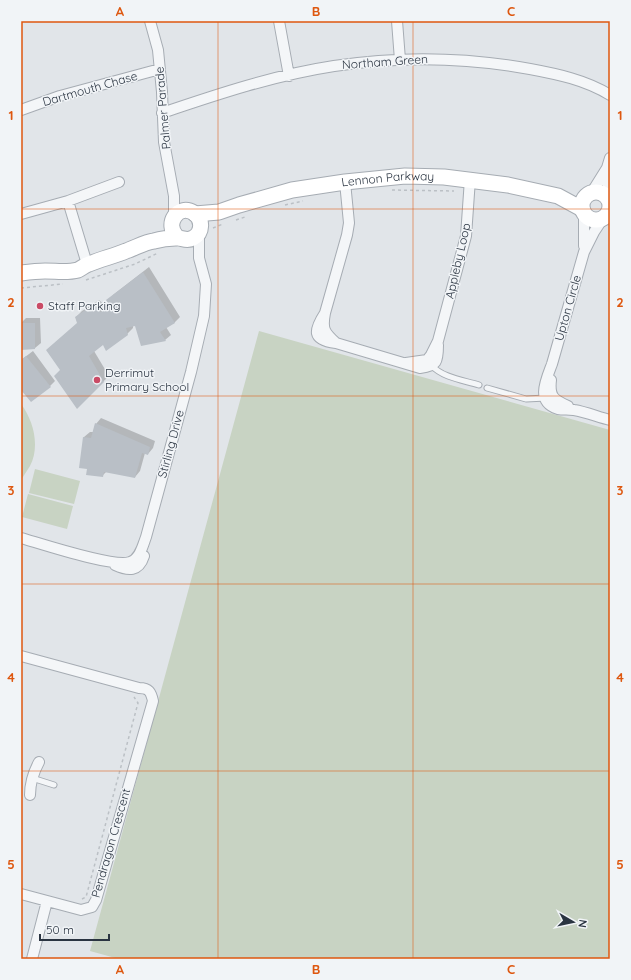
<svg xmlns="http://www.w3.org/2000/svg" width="631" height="980" font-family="Quicksand,sans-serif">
<rect width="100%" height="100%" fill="#e1e5e9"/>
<path fill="#c8d3c3" d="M259 331 610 430V959H119L90 951Z
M21 404C34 421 40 447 30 466 27 471 24 475 21 480Z
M35 469 80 481 74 504 29 493Z
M28 494 73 506 67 529 22 517Z"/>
<path fill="#0003" d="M149 267 180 317 174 323 166 327 171 335 165 340 136 325 133 326V328L127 334 103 344 94 351 109 376 77 407 62 370 78 323 76 317 82 311 99 300 107 307 110 304 113 295Z
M26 318H40L41 343 35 348 21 323Z
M33 351 55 381 50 386 21 388V360Z
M101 418 155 441 153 448 148 454 145 453 140 471 135 477 107 471 102 476 88 468 80 467 84 437 90 432H93L96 424Z"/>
<path fill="#b9bfc6" d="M143 272 175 323 160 332 166 341 141 346 135 326 126 328 128 335 106 351 103 345 89 356 104 382 77 409 54 376 60 370 46 350 77 323 75 317 93 305 101 312 109 304 106 300Z
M21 323H35V349L21 350Z
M26 356 51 387 31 402 21 390V360Z
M95 423 150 447 148 455 142 453 135 478 104 472 103 477 86 475 87 469 79 468 83 437 91 438Z"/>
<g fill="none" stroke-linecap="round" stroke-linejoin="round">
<g stroke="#a6acb3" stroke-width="7">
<path id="lane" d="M431 365C443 378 463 380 479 385
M487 388 526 399 546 398
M32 778 54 785"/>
</g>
<g stroke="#a6acb3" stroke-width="12">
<path id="street" d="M150 21 158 50 162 92 164 142 174 196V217
M279 21 289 76
M397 21 400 60
M21 110 60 96 160 69
M162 113C218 94 275 75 334 66 399 56 465 57 530 69 557 74 586 80 610 95
M607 168 608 198
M592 192 607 168 610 158
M68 201 87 264
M21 214 68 201 119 182
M584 214V246
M604 217 594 232 584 252 552 364C546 380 535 402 558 409 563 410 569 409 574 410 586 412 598 417 610 420
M325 313C314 330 311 340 336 343L420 368C437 366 438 362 438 345
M336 343C324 332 322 329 325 313L347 235 349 223 345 182
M406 363 427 360 431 355 438 341 466 236 470 179
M551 380C549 397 554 400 568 406
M21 538C42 544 114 568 130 562 140 559 143 545 146 537L191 372 204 316 206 284 199 258V232
M115 565C128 571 139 572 144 556
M21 656 139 688C149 688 151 692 153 701L96 900 92 907 81 910 21 894
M30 795C30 783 33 773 39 762
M32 959 47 901"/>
</g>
<g stroke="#a6acb3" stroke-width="17">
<g id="secondary">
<circle cx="596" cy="206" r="14"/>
<path id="s1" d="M195 214 219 212 239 205 292 190 345 182 405 176 444 177 508 185 558 196 582 209"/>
<path d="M21 273C29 272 37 271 45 271 57 271 67 273 78 270 82 268 85 265 89 264 101 259 114 256 126 251 135 248 145 242 154 241 161 239 169 238 176 238 182 237 186 242 193 238 203 233 203 219 194 213 178 203 164 224 177 237"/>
</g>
</g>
<path stroke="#bbc0c5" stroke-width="1.5" stroke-dasharray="3 3" stroke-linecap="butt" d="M392 190 454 191
M285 205 303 201
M236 220 245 217
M213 228 223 224
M86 280 135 264 158 253
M21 288 63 284
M82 899 86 897 138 703 134 697"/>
<use href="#lane" stroke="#f4f6f8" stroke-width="5"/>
<use href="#street" stroke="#f4f6f8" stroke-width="10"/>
<use href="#secondary" stroke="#fff" stroke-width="15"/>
</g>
<path fill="none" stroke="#de570f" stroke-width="1" stroke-opacity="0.55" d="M218 21V959M413 21V959M21 209H610M21 396H610M21 584H610M21 771H610"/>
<g fill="#ca4b66" stroke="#f1f4f7" stroke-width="1.5">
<circle cx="40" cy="306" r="4"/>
<circle cx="97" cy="380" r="4"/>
</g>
<g text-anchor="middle" stroke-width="3" stroke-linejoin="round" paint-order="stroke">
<g font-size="12" fill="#2a3441" stroke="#f1f4f7">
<text transform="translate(385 62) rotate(-4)" y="4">Northam Green</text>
<text transform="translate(90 89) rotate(-16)" y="4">Dartmouth Chase</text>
<text transform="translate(163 108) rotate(-95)" y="4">Palmer Parade</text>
<text dy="4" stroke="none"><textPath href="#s1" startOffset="197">Lennon Parkway</textPath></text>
<text transform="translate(458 261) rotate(-77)" y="4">Appleby Loop</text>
<text transform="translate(568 308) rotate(-74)" y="4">Upton Circle</text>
<text transform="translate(171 444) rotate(-75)" y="4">Stirling Drive</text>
<text transform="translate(111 843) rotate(-74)" y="4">Pendragon Crescent</text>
</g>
<g font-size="12" fill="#2a3441" stroke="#f1f4f7" text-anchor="start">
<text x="48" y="310">Staff Parking</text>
<text x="105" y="377">Derrimut<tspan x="105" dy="14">Primary School</tspan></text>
</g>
</g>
<rect width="631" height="980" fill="none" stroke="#f1f4f7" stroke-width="44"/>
<g transform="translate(573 922) rotate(99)" stroke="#f1f4f7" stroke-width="3" paint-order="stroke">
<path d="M0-3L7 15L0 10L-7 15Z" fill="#2a3441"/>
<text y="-6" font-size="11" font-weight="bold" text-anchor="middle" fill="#2a3441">N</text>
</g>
<path d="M40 934v6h69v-6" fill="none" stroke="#2a3441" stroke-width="2"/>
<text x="46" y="934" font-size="12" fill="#2a3441" stroke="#f1f4f7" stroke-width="3" paint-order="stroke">50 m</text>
<rect x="22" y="22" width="587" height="936" fill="none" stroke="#de570f" stroke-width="1.5"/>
<g font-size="13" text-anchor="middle" font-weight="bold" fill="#de570f">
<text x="120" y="16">A</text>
<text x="316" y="16">B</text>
<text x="511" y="16">C</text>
<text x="11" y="120">1</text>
<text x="620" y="120">1</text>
<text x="11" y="307">2</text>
<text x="620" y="307">2</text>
<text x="11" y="495">3</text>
<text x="620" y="495">3</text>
<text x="11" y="682">4</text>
<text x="620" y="682">4</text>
<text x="11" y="869">5</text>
<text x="620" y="869">5</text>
<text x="120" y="974">A</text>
<text x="316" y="974">B</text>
<text x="511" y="974">C</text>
</g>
</svg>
